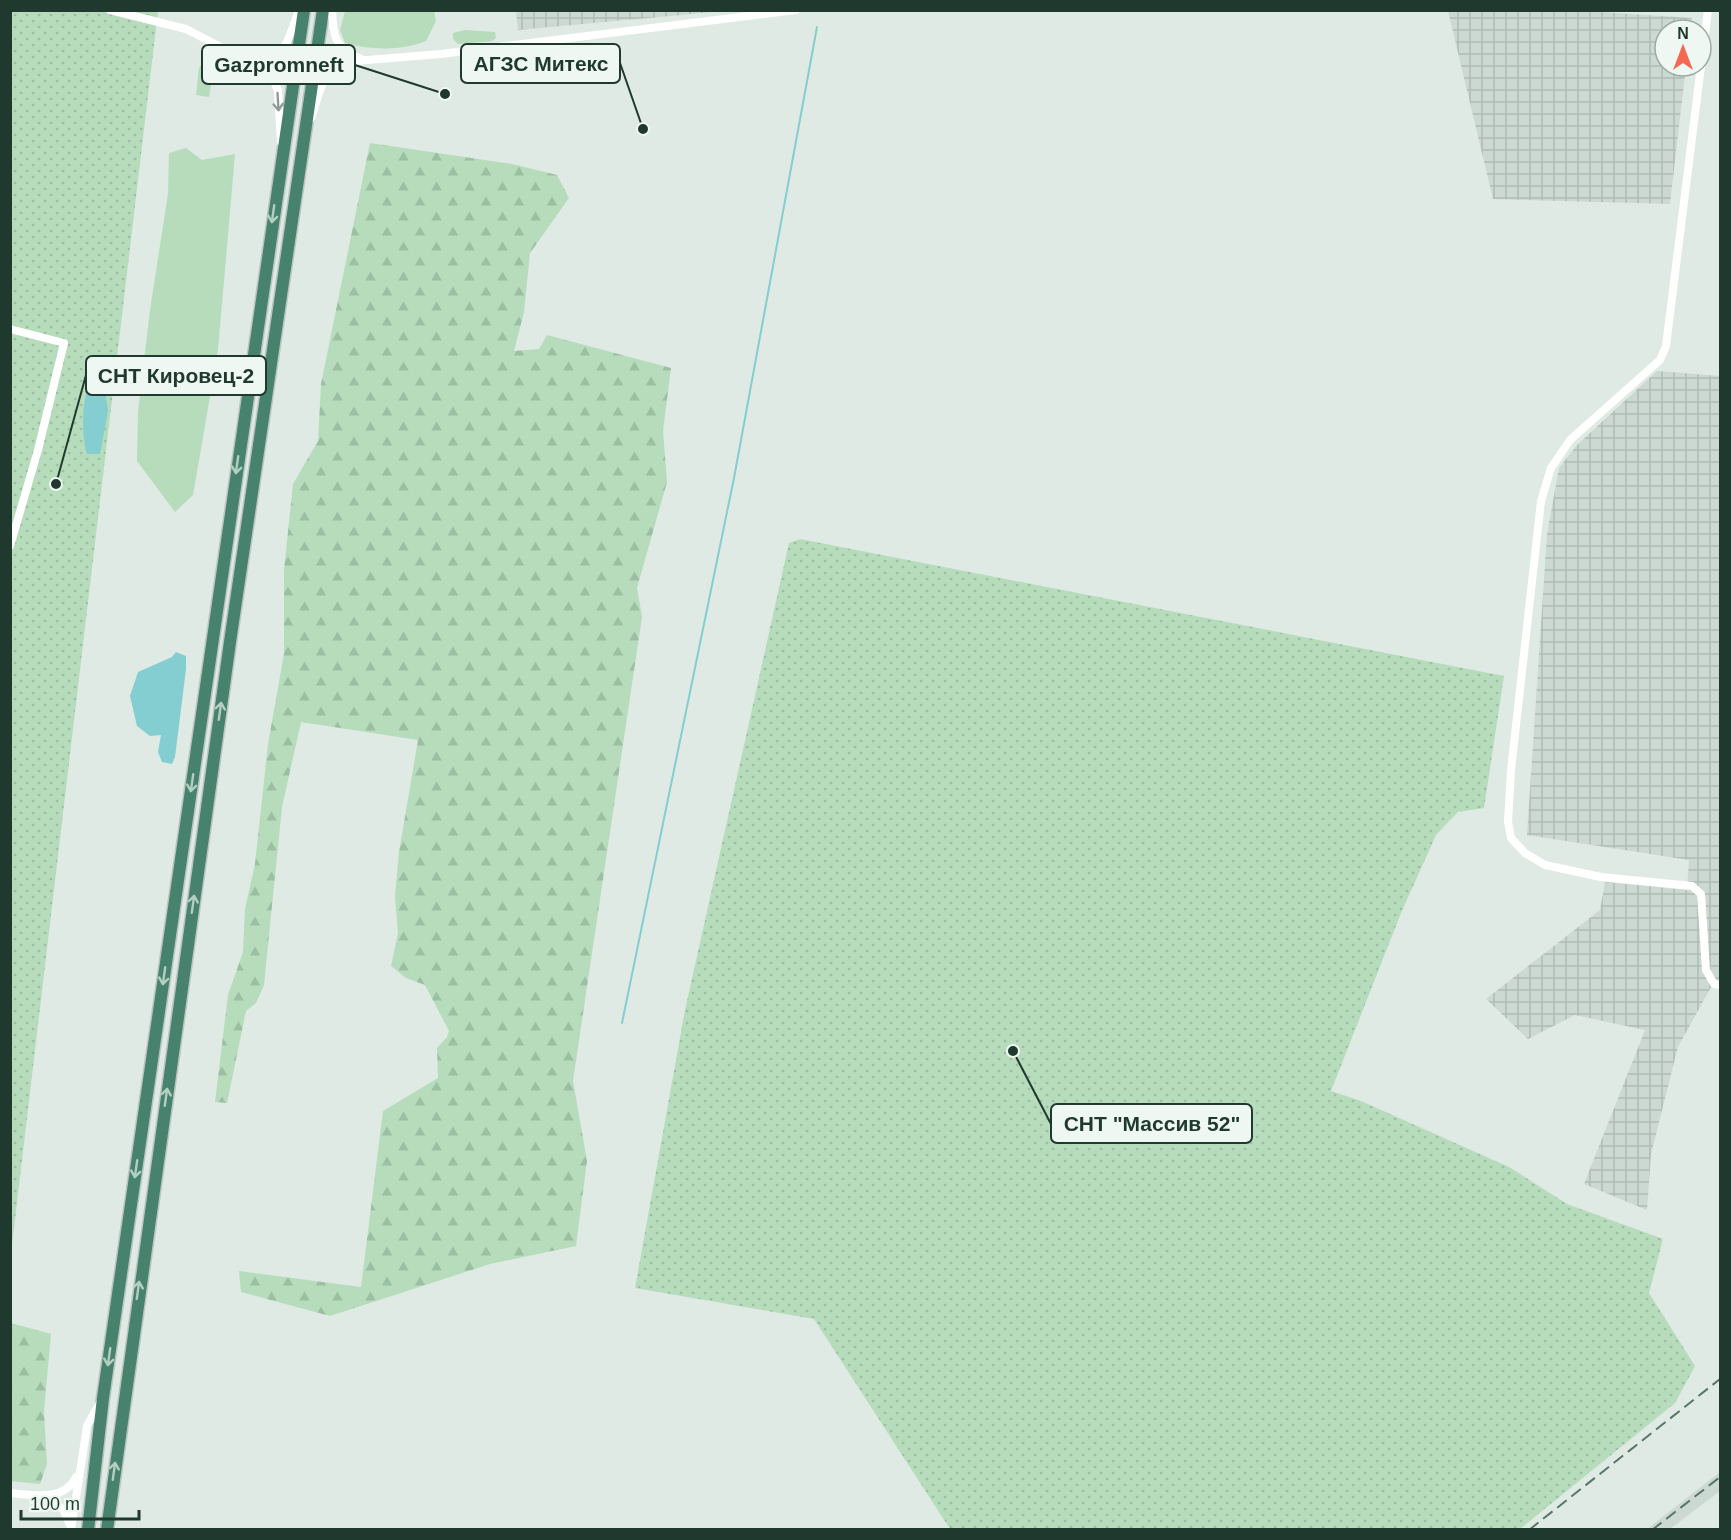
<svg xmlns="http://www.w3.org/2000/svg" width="1731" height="1540" font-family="Helvetica,sans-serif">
<defs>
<pattern id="industrial-grid" width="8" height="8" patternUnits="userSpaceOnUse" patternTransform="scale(1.5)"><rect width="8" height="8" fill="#ccd9d2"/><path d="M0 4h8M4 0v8" fill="none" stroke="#afbbb5"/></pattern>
<pattern id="forest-firs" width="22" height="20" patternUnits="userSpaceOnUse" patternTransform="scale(1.5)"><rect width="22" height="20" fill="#b6dcbc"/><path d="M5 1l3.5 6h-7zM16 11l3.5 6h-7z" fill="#9cbea2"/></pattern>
<pattern id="garden-dots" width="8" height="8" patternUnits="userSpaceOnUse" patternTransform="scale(1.5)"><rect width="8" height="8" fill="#b6dcbc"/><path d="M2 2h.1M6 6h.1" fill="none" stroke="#9cbea2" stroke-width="1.8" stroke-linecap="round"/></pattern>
</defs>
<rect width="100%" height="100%" fill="#deeae3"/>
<path fill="#ccd9d2" d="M1720 1472V1491L1670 1529H1647Z"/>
<path fill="url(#industrial-grid)" d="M1570 10 1692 18 1690 30H1665V66H1686L1670 204 1493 199 1448 11Z
M516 11V10L724 11 518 30Z
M1657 371 1720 376V988L1711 987 1678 1047 1651 1154 1647 1210 1584 1184 1645 1030 1575 1015 1528 1039 1486 999 1600 910 1605 882 1687 890 1689 860 1527 835 1547 534 1559 468 1577 445Z"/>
<path fill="#b6dcbc" d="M345 11H434L436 21 426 41C403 51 368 50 345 43L340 30Z
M465 30 495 32 496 38 492 41 458 44 453 39V33Z
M216 58 233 67V71L229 74 213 71 209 97 196 95 199 68 203 62Z
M186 148 202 160 235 154 218 350 193 495 175 512 137 461 138 412 150 310 168 194 169 153Z"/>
<path fill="url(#forest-firs)" d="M370 143 512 164 557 175 569 198 530 253 524 312 514 351 539 349 547 335 671 368 663 431 667 482 637 588 642 617 573 1081 587 1161 576 1246 490 1264 330 1316 241 1292 239 1271 361 1287 383 1111 438 1078 437 1048 447 1037 449 1031 425 985 406 978 391 966 398 933 395 897 399 852 418 740 301 722 282 807 264 985 256 1003 246 1011 227 1103 215 1102 228 995 243 952 245 909 255 864 268 744 284 654V570L293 484 318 441 321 384Z
M11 1323 51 1334 44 1411 47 1464 40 1484 11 1481Z"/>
<path fill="url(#garden-dots)" d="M11 11H158L11 1253Z
M800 539 1504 676 1484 808 1458 812 1436 835 1401 913 1331 1091 1361 1101 1509 1167 1567 1204 1663 1239 1649 1293 1695 1366 1675 1403 1520 1529H950L814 1319 635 1288 685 1010 789 543Z"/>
<path fill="#84cdd0" d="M92 384 105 389 108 411 100 454H87C82 440 80 394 92 384Z
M176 652 186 656V669L175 757 172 764 162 762 158 752 161 735 150 736 137 726 130 696 138 672 172 657Z"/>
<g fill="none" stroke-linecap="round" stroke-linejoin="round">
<path stroke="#84cdd0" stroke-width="2" d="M622 1023 734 478 817 27"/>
<g stroke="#bcc4c1" stroke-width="15">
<path id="trunk" d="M88 1530 103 1398 304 10
M107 1530 230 642 323 10"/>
</g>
<path stroke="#fff" stroke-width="8" d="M110 10 186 29 271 73 278 91 281 142
M332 10C333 37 335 48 361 59
M1708 10 1666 346 1660 360 1570 440 1551 468 1541 501 1511 770 1508 822 1511 838 1525 853 1545 865 1601 877 1692 886 1701 894 1706 970 1714 984 1720 985
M257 63C285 63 291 31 299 10
M311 118C319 97 321 71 343 62L441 54 796 10
M10 329 64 343 38 450 10 546
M10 1493C34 1495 64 1502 76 1477
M43 1496 63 1509 70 1525
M71 1530 87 1426 101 1401"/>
<use href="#trunk" stroke="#46826e" stroke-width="12"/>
<path stroke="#59756a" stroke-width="2" stroke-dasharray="12 6" stroke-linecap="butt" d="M1529 1530 1720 1379
M1652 1530 1720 1477"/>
</g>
<defs><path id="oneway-shaft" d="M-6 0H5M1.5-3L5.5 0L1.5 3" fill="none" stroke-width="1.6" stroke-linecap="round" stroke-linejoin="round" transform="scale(1.5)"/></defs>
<use stroke="#8f9c97" href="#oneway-shaft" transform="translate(278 102) rotate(87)"/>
<g stroke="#b3cec3">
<use href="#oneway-shaft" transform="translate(273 214) rotate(98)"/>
<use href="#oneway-shaft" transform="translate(237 465) rotate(98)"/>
<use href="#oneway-shaft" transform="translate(220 711) rotate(-82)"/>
<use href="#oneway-shaft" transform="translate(192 783) rotate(98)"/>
<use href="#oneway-shaft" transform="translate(193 904) rotate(-82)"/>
<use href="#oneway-shaft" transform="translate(164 976) rotate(98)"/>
<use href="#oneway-shaft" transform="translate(166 1097) rotate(-82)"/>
<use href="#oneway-shaft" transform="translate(136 1169) rotate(98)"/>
<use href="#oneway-shaft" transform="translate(138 1290) rotate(-82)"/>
<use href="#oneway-shaft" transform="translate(109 1357) rotate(98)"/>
<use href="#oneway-shaft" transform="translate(114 1471) rotate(-82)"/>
</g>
<path fill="none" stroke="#1f392f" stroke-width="2" d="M643 129L620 63M445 94L355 65M56 484L86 375M1013 1051L1051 1124"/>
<g fill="#1f392f" stroke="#eef7f1" stroke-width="2">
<circle cx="643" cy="129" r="6"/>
<circle cx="445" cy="94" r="6"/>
<circle cx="56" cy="484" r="6"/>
<circle cx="1013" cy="1051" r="6"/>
</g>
<g fill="#eef7f1" stroke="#1f392f" stroke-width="2">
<rect x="461" y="44" width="159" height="39" rx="6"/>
<rect x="202" y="45" width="153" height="39" rx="6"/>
<rect x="86" y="356" width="180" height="39" rx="6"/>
<rect x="1051" y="1104" width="201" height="39" rx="6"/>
</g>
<g font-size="21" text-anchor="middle" font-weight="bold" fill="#1f392f">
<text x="541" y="71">АГЗС Митекс</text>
<text x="279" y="72">Gazpromneft</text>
<text x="176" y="383">СНТ Кировец-2</text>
<text x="1152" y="1131">СНТ "Массив 52"</text>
</g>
<rect width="1731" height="1540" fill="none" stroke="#1f392f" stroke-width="24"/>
<g transform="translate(1683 48)"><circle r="28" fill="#eef7f1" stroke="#9baba3" stroke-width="1.5"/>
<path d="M0-4.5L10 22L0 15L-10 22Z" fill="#f36753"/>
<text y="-9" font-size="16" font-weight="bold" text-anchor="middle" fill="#1f392f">N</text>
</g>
<path d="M21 1510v9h118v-9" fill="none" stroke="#1f392f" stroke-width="3"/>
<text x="30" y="1510" font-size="18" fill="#1f392f" stroke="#eef7f1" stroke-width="4.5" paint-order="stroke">100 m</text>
</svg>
